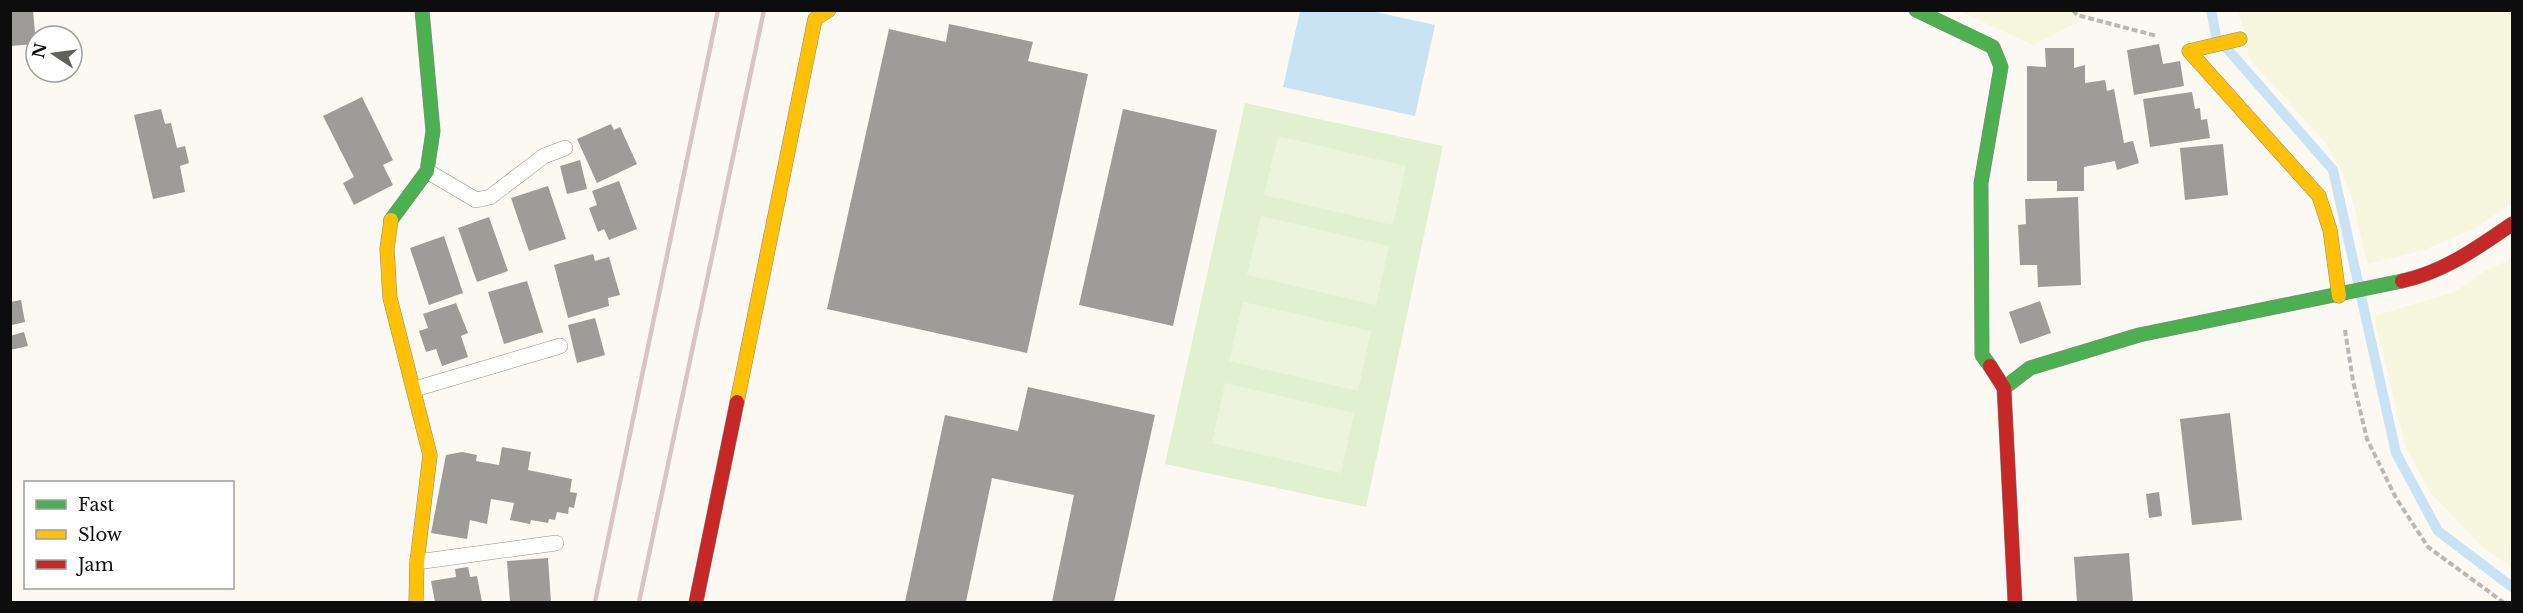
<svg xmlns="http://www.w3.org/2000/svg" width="2523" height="613" font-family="'Libre Baskerville',serif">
<rect width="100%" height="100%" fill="#fbf9f2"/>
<path fill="#f7f6df" d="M1960 11H2100L2033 45Z
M2238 11H2512V203L2473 229 2424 250 2367 264 2354 204 2341 169 2324 141 2249 58 2246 35Z
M2511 259 2512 267V567L2483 548 2430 492 2405 445 2374 316 2455 292 2485 271Z"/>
<path fill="#e2f0d2" d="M1245 103 1443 146 1366 507 1165 464Z"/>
<path fill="#ecf4dc" d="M1278 136 1406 166 1393 225 1264 195Z
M1261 216 1389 246 1376 305 1247 275Z
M1243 302 1371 331 1358 391 1229 361Z
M1225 383 1354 413 1341 473 1212 443Z"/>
<path fill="#c9e2f4" d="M1300 11H1371L1435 25 1415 116 1283 87Z"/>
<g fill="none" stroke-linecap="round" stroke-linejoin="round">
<path stroke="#c9e2f4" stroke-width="10" d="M2211 10 2216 36 2333 170 2396 453 2438 531 2512 587"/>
</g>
<path fill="#9e9c98" d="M10 10H33L36 44 10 46Z
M949 24 1033 42 1028 61 1088 74 1027 353 827 309 889 29 946 42Z
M2159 44 2163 64 2180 61 2184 86 2134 95 2127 50Z
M2045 48H2074V68L2085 65V83L2105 80 2107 91 2114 89 2124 143 2133 141 2139 163 2117 170 2115 161 2084 167V191H2057V181H2027V66L2046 67Z
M2192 92 2195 109 2200 108 2201 120 2207 119 2210 138 2150 147 2143 99Z
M362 97 393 160 383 165 393 185 354 205 343 183 354 177 323 116Z
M161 109 165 124 171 123 177 148 185 146 189 163 180 166 185 192 153 199 134 115Z
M1123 109 1217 130 1173 326 1079 305Z
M611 124 614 130 620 127 637 164 597 183 577 139Z
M2223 144 2228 195 2185 200 2180 148Z
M580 160 587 189 567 194 560 166Z
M619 181 637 229 609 240 604 229 598 232 589 208 597 205 592 191Z
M548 186 566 239 529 251 511 198Z
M2078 197 2081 285 2038 287 2037 265H2020L2018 225 2026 224 2025 199Z
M489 217 508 271 477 282 458 228Z
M444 236 463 293 429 305 410 248Z
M593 254 595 261 609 257 620 295 608 298 609 306 568 318 554 265Z
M527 281 543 332 504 344 488 292Z
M21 300 25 322 12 325 10 302Z
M2040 301 2051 333 2020 344 2009 312Z
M456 303 468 333 461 336 468 357 442 366 436 349 426 352 419 331 428 328 423 314Z
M595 318 605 355 577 363 568 325Z
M24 332 28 346 10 350V336Z
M1028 387 1155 415 1114 602H1052L1074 495 992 478 966 602H905L945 415 1018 431Z
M2230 413 2242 520 2192 525 2180 419Z
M502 447 531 452 528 470 572 479 570 492 577 493 574 508 569 507 568 514 557 512 555 520 549 519 548 523 531 520 530 524 510 520 514 503 491 499 487 524 470 520 467 539 431 533 446 455 462 452 477 455 476 461 499 465Z
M2159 492 2162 516 2149 518 2146 494Z
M2129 553 2133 602H2077L2074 557Z
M548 558 551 602H510L507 561Z
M468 567 470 577 477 576 482 602H435L431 581 456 577 455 569Z"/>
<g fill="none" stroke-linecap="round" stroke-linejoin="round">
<g stroke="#949390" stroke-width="16">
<path id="lane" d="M427 171 476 200 490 197 544 156 565 148
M415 389 560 346
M417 562 556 543"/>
</g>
<g stroke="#8b8a87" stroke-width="15">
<path id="fast" d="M1916 10 1993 47 2001 67 1981 183 1982 355 1990 366
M391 220 427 171 433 131 422 10
M2004 388 2030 368 2139 335 2402 281"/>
</g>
<g stroke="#8b8a87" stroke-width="15">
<path id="slow" d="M2240 39 2189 51 2319 196 2330 230 2339 296
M391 220 387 249 390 298 430 455 417 562 416 602
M737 402 815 19 829 10"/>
</g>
<g stroke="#8b8a87" stroke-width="15">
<path id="jam" d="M2402 281C2444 272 2477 248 2512 224
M1990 366 2004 388 2015 602
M696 602 737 402"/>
</g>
<path stroke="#b8b8b6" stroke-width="4" stroke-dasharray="6 3" stroke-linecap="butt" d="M2073 10 2077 15 2157 36
M2345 330 2353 381 2367 439 2396 498 2428 547 2503 602"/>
<use href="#lane" stroke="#fefefd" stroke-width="15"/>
<use href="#fast" stroke="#4caf50" stroke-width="14"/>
<use href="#slow" stroke="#ffc107" stroke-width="14"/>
<use href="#jam" stroke="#c62828" stroke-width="14"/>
<path stroke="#d6c5c4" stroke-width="4.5" d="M595 602 718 10
M639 602 764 10"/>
</g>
<rect width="2523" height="613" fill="none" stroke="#0d0d0d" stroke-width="24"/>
<rect x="24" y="481" width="210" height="108" fill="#ffffff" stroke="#9e9e9e" stroke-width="1.5"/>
<rect x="36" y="500" width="30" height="9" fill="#4caf50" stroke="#9e9e9e" stroke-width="1.5"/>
<text x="78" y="511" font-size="18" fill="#0d0d0d">Fast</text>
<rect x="36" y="530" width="30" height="9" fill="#ffc107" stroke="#9e9e9e" stroke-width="1.5"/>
<text x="78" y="541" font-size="18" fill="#0d0d0d">Slow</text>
<rect x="36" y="560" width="30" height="9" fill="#c62828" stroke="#9e9e9e" stroke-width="1.5"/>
<text x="78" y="571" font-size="18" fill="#0d0d0d">Jam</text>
<g transform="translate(54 54) rotate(283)"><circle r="28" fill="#ffffff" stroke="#9e9e9e" stroke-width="1.5"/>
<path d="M0-4.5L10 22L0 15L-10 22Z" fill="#60605d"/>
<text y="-9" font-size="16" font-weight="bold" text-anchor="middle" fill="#0d0d0d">N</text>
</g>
</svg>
